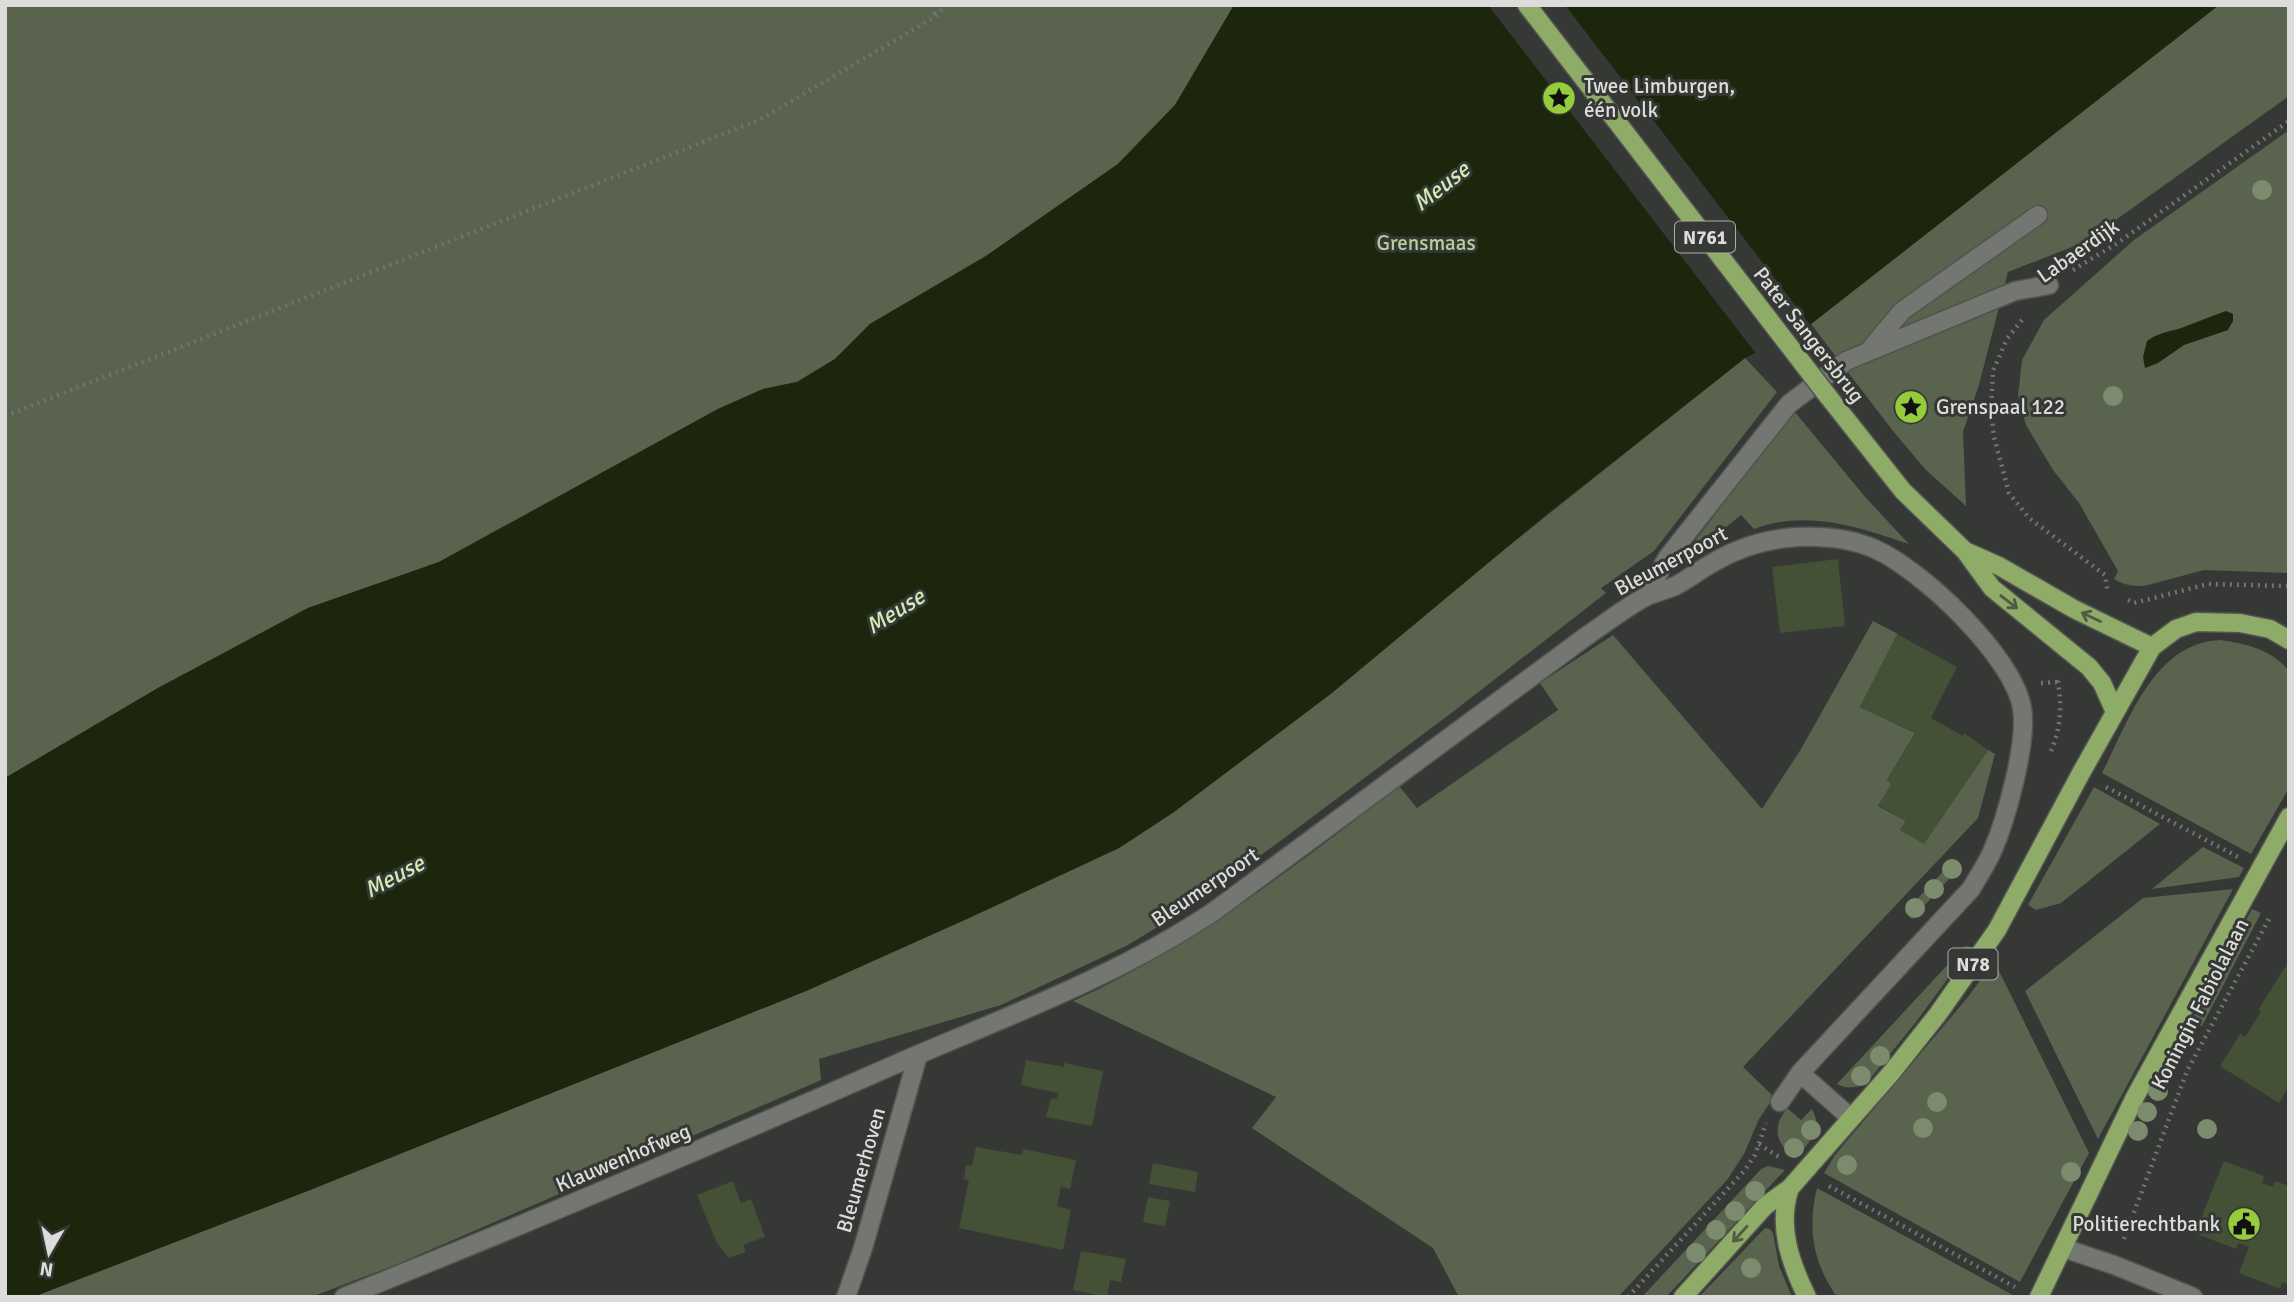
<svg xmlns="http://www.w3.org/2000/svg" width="2294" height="1302" font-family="Signika,sans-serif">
<rect width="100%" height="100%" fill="#363835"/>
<path fill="#59634e" d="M5 5H1234L1175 105 1118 164 986 256 870 324 835 359 797 382 763 389 718 409 439 562 308 608 158 688 5 778Z
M2219 5H2289V96L2085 242 2008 272 1979 385 1963 432 1966 506 1926 470 1893 431 1811 324Z
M2289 130V573L2204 570 2148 585C2135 587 2126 586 2114 579L2118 571 2079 503 2053 470 2026 425 2018 396 2022 360 2044 320 2134 240Z
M1745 358 1777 392 1654 551 1601 588 1606 593 1454 711 1279 842 1190 907 1128 945 1001 1005 819 1059 821 1080 398 1264 311 1297H33L310 1190 806 991 969 918 1119 848 1174 812Z
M1794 411 1866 498 1909 544C1859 527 1807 509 1754 529L1741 515 1671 572Z
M1873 621 1898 634 1860 707 1915 733 1887 780 1892 784 1878 806 1906 821 1900 830 1924 843 1988 750 1995 754 1978 818 1743 1067 1774 1097 1759 1119 1744 1154 1727 1180 1618 1297H1459L1433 1248 1252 1128 1276 1097 1073 1001C1192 947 1296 866 1399 786L1417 808 1558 710 1540 683 1613 635 1762 809 1801 749Z
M2220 640C2247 644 2271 649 2289 671V788L2251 854 2102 773C2128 723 2153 643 2220 640Z
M2094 787 2160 824 2061 903 2036 910 2028 905Z
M2203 847 2244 868 2239 877 2152 889Z
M1954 860 1961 866 1912 919 1905 912Z
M2233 889 2098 1139 2025 991 2143 898Z
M2252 909 2261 913 2202 1026 2191 1021Z
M1965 946 1971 947 1916 1022 1869 1080C1860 1088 1848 1090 1837 1084Z
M1994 961 2089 1153 2020 1282 1824 1173 1835 1155 1968 997Z
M1787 1108 1801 1120 1812 1109C1824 1130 1809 1143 1795 1158 1775 1143 1772 1127 1787 1108Z
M1768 1166 1785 1170 1666 1297H1642L1761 1169Z
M1817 1188 2011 1294H2012L2009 1297H1837C1813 1263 1807 1228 1817 1188Z
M1765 1228 1770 1229 1773 1233 1779 1266 1792 1297H1699Z"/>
<path fill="#1b260d" d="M1234 5H2219L1811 324 1745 358 1547 514 1332 693 1174 812 1119 848 969 918 806 991 310 1190 33 1297H5V778L158 688 308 608 439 562 718 409 763 389 797 382 835 359 870 324 986 256 1118 164 1175 105Z
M2226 311 2233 314V321L2228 330 2184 345 2158 363 2145 368 2143 357 2147 341C2159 332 2170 332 2184 327 2198 322 2211 316 2226 311Z"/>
<path fill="#363835" d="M1488 5H1565L1812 327 1757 355Z"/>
<path fill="#445136" d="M1838 559 1845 626 1780 633 1772 567Z
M1897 634 1957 667 1931 718 1963 736 1964 733 1988 750 1924 844 1900 830 1906 821 1878 805 1892 783 1887 780 1915 733 1860 707Z
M2289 961V1087L2279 1103 2220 1066 2240 1034 2245 1037 2261 1012 2258 1010Z
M1026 1060 1064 1067V1063L1103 1071 1092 1126 1046 1117 1051 1098 1057 1099 1058 1093 1021 1085Z
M976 1147 1022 1155 1023 1149 1076 1160 1070 1189 1061 1187 1057 1206 1071 1210 1063 1250 959 1228 969 1180 964 1179 966 1165 972 1166Z
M2224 1161 2264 1176 2262 1183 2273 1187 2275 1181 2289 1186V1285L2282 1282 2280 1289 2239 1273 2249 1247 2238 1243 2236 1249 2195 1233Z
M1153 1163 1198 1172 1195 1192 1149 1184Z
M733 1181 741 1203 751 1199 765 1237 743 1245 746 1252 728 1258 716 1241 697 1195Z
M1148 1197 1170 1201 1165 1226 1143 1222Z
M1081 1251 1126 1259 1121 1282 1110 1280 1107 1297 1073 1290Z"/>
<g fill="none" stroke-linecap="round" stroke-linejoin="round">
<g stroke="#535451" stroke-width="21">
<path id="minor" d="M1872 347 1902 311 2038 215
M1646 596 1667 558 1789 404 1846 361 2015 291 2049 285
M1800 1073 1851 1118
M2063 1248 2114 1265 2193 1297
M344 1297C529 1223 712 1145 894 1065 1002 1018 1114 978 1213 912L1588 635C1607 622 1625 608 1645 597 1655 592 1666 590 1675 586 1689 579 1702 568 1716 561 1740 547 1769 539 1797 537 1823 536 1850 538 1875 549 1922 570 2013 656 2022 708 2028 742 2006 820 1992 852 1986 865 1978 877 1971 889L1800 1073 1780 1102
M846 1297 863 1248 918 1055"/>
</g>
<g stroke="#535451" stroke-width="21">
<path id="major" d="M1527 5 1584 79
M1827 395 1903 491 1965 551 1992 588 2089 667 2102 683 2115 712
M1965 551 1999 566 2074 609 2152 647
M1683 1297 1765 1206 1790 1188
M1807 1297C1790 1262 1777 1225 1790 1188L1892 1072 1938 1014 1997 930 2081 773 2152 647 2176 629 2196 622 2240 623 2270 629 2289 640
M2039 1297 2135 1097 2289 817"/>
</g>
<path stroke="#727471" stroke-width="4.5" stroke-dasharray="2 5" stroke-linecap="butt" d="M933 5 935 16
M2073 270 2116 244 2289 121
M2022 320 2007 339 1993 371 1991 410 1994 437 2009 493 2029 518 2105 575 2108 593
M5 416 759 120 935 17 946 5
M2128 600 2134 603 2208 584 2289 586
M2041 683 2058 682
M2051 751C2061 727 2062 707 2058 682L2059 679
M2106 787 2238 857
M1759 1144 1779 1157
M1829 1186 2015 1287
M2124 1239 2187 1071 2270 917
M1628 1297 1745 1170 1755 1155 1766 1123"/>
<use href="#minor" stroke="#747672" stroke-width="18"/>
<use href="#major" stroke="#8eab67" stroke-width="18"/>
<g stroke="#535451" stroke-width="21" stroke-linecap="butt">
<path id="major-bridge" d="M1584 79 1827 395"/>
</g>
<use href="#major-bridge" stroke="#8eab67" stroke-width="18"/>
</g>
<g fill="#7c8b6d">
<circle cx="2262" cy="190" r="10"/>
<circle cx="2113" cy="396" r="10"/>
<circle cx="1952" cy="869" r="10"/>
<circle cx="1934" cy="889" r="10"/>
<circle cx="1915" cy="908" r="10"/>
<circle cx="1880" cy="1056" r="10"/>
<circle cx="1861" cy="1076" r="10"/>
<circle cx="2158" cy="1091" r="10"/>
<circle cx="1937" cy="1102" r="10"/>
<circle cx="2147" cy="1112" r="10"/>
<circle cx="1923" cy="1128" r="10"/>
<circle cx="2207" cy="1129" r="10"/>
<circle cx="1811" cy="1130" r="10"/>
<circle cx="2138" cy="1131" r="10"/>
<circle cx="1794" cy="1148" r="10"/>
<circle cx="1847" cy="1165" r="10"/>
<circle cx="2071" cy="1172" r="10"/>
<circle cx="1755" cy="1191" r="10"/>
<circle cx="1735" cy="1211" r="10"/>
<circle cx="1716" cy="1230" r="10"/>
<circle cx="1696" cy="1253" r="10"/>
<circle cx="1751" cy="1268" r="10"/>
</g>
<defs><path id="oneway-shaft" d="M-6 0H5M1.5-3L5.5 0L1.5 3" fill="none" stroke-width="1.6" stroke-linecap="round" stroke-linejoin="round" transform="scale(1.75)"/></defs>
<g stroke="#505a44">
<use href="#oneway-shaft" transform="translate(2009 602) rotate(38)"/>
<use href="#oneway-shaft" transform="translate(2091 617) rotate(-154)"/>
<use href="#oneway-shaft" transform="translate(1740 1234) rotate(132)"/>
</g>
<defs>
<g id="sight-disc" transform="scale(1.75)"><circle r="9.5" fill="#94cc3c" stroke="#363835"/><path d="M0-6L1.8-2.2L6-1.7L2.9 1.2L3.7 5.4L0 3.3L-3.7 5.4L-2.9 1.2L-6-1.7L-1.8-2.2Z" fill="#111"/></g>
<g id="civic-disc" transform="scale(1.75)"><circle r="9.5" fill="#94cc3c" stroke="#363835"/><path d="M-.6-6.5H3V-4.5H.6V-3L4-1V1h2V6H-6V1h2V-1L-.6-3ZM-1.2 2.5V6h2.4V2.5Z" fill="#111"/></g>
</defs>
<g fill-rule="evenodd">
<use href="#sight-disc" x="1559" y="98"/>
<use href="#sight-disc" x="1911" y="407"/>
<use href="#civic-disc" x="2244" y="1224"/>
</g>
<g text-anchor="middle" stroke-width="6" stroke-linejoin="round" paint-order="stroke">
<g fill="#363835" stroke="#aaaca9" stroke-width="2">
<rect x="1675" y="221.5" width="60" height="31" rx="5"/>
<rect x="1948.5" y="948.5" width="49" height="31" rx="5"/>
</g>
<g font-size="19" font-weight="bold" fill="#dcdddb">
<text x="1705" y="244">N761</text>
<text x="1973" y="971">N78</text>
</g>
<g font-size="21" fill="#dcdddb" stroke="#363835" text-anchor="start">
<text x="1584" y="93">Twee Limburgen,<tspan x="1584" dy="24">één volk</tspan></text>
<text x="1936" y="414">Grenspaal 122</text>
<text x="2220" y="1231" text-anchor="end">Politierechtbank</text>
</g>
<g font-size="21" fill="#b6cf9a" stroke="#363835">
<text x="1426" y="250">Grensmaas</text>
</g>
<g font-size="21" fill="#dcdddb" stroke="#363835">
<text transform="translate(2078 251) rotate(-35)" y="7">Labaerdijk</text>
<text transform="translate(1809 335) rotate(52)" y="7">Pater Sangersbrug</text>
<text transform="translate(1671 561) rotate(-28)" y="7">Bleumerpoort</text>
<text transform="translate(1205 887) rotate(-34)" y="7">Bleumerpoort</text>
<text transform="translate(2200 1004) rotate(-63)" y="7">Koningin Fabiolalaan</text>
<text transform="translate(623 1158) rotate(-23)" y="7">Klauwenhofweg</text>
<text transform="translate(861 1170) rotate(-74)" y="7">Bleumerhoven</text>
</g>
<g font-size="23" font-style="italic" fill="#d2ecb6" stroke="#363835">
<text transform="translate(1441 186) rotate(-38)" y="8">Meuse</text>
<text transform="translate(895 611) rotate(-32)" y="8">Meuse</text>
<text transform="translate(394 876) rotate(-28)" y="8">Meuse</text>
</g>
</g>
<rect width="2294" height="1302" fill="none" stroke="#dcdddb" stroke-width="14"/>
<g transform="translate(49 1253) rotate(189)" stroke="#363835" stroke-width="5" paint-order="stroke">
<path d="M0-5L12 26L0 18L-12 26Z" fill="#dcdddb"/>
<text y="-10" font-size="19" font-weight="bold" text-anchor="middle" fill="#dcdddb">N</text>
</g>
</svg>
